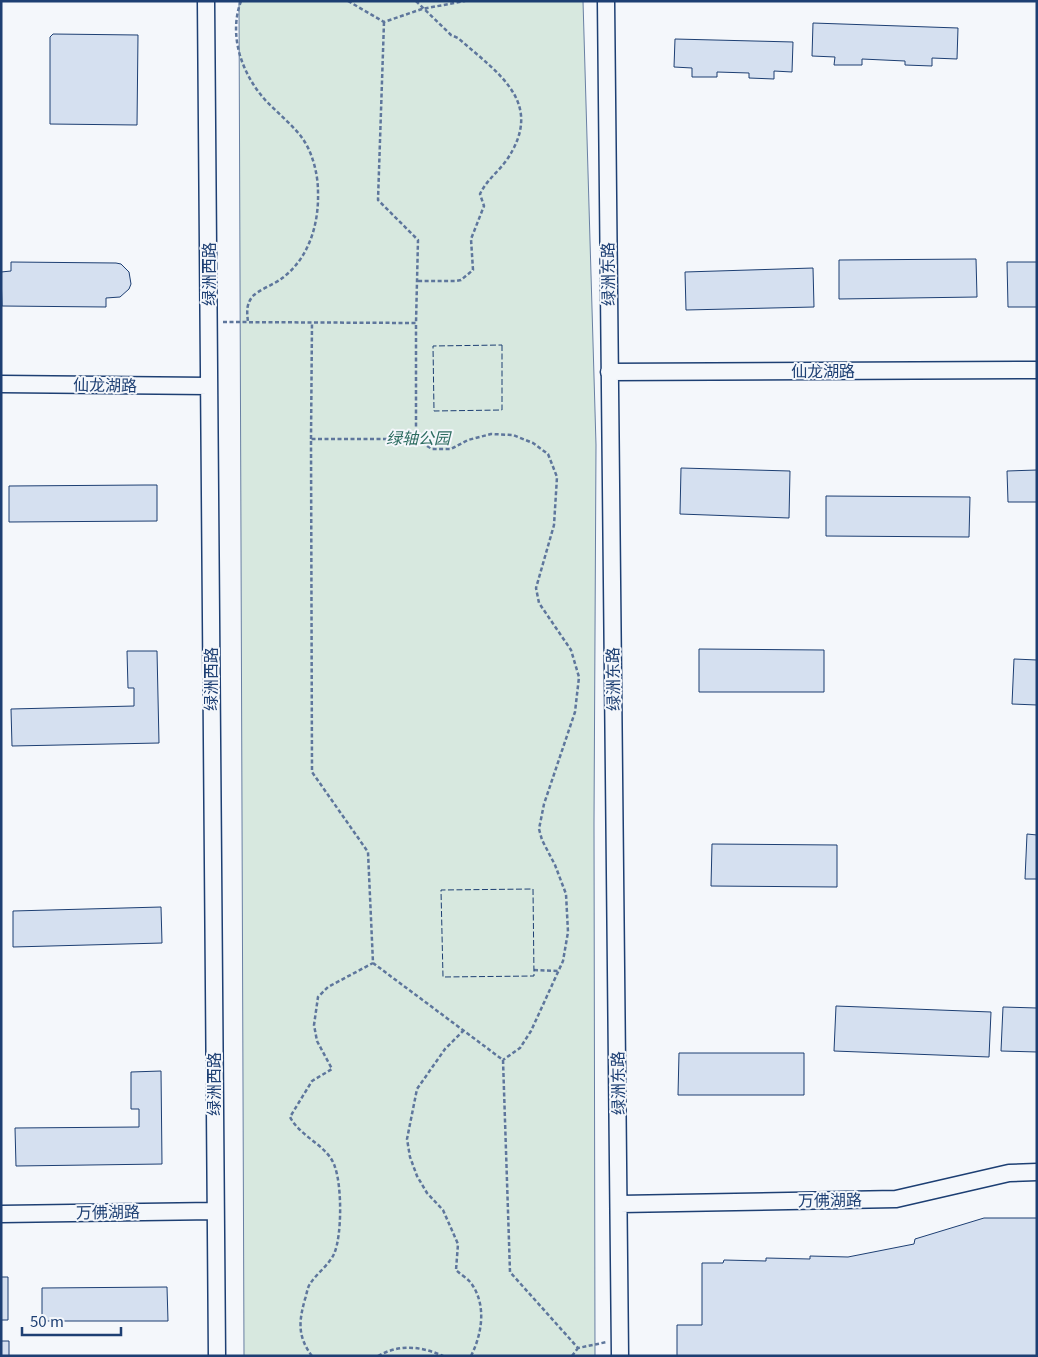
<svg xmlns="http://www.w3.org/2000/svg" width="1038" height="1357" font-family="Georgia,'Noto Sans SC',serif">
<rect width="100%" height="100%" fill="#f4f7fb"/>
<path fill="#d7e8df" stroke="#687fa3" d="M239 1H583L596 445 594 823 595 1356H244Z"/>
<path fill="#d5e0f0" stroke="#1d3f73" d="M813 23 958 28 957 59 932 58V66L905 65V61L862 59V65H834L835 57 812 56Z
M53 34 138 35 137 125 50 124V37Z
M675 39 793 42 792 72 774 71V79L749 78V73L717 72V77H692V68L674 67Z
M976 259 977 297 839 299V260Z
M11 262 116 263 121 264 129 272 131 284 129 289 120 297 106 298V307L2 306 1 272 11 271Z
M1007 262H1037V307H1008Z
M813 268 814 307 686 310 685 272Z
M681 468 790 471 789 518 680 514Z
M1037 470V502H1008L1007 471Z
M144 485H157V521L9 522V486Z
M826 496 970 497 969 537 826 536Z
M699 649 824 650V692H699Z
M127 651H157L159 743 12 746 11 709 134 706V688H128Z
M1014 659 1037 660V705L1012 704Z
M1027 834 1037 835V879H1025Z
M712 844 837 845V887L711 886Z
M161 907 162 943 13 947V911Z
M836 1006 991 1012 989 1057 834 1051Z
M1003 1007 1037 1008V1052L1001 1051Z
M679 1053H804V1095H678Z
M161 1071 162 1164 16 1166 15 1128 139 1127V1109H131V1072Z
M984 1218H1037V1356H677V1325H702V1263H723L724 1260 766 1261V1258L810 1259V1256L848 1257 914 1244 915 1239Z
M1 1277H8V1320H1Z
M167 1287 168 1321H42V1288Z
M1 1341H9V1356H1Z"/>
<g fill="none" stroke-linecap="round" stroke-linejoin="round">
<g stroke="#1d3f73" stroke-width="19">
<path id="secondary" d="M206 1 217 1356
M606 1 620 1356
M609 372 1037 370
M1 384 209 386
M620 1204 896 1199 1009 1173 1037 1172
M1 1214 214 1211"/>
</g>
<path stroke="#5e769c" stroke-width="2.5" stroke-dasharray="4 2.5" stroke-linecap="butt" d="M241 1C228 36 242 75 267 102 278 113 290 123 300 135 312 150 318 173 318 192 319 224 309 259 281 279 273 285 258 290 252 297 246 305 247 313 248 322
M348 1 384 22 422 9 465 1
M416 1 451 35 458 38C499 74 546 103 506 161 497 173 486 181 480 194L484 206 471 239 473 270 461 280 455 281H417
M384 22 378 200 418 240 416 323
M223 322 416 323V439H311L312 772 368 852 373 963 503 1060 510 1272 578 1348 607 1342
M311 439 312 323
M416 439 432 449H451L468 440 491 434 513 435 533 443 548 454 557 477 554 525 536 588 539 603 571 650 579 677 575 712 544 804 539 829 542 840 555 865 566 894 568 932 563 961 531 1031 520 1048 503 1060
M534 970 558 971
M464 1030 445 1049 417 1089 407 1139 410 1157 417 1176 427 1193 443 1210 458 1244 456 1270C460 1274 467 1278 471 1283 487 1305 482 1334 471 1356
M312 1356C297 1336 299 1321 305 1299 307 1294 307 1288 310 1284 316 1274 329 1265 334 1254 342 1236 342 1187 335 1167 328 1145 301 1138 290 1117L312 1081 332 1069 317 1041 314 1025 318 997 328 987 373 963
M378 1356C399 1344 421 1346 443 1356
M572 1356 578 1348"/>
<use href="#secondary" stroke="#f4f7fb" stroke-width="16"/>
<path stroke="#1d3f73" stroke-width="1" stroke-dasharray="6 2.5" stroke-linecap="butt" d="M502 345V410L434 411 433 346Z
M533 889 534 976 443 977 441 890Z"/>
</g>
<g text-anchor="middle" stroke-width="4" stroke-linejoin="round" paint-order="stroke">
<g font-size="16" fill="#1d3f73" stroke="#f4f7fb">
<text transform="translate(209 274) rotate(-90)" y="6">绿洲西路</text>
<text transform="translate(608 274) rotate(-91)" y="6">绿洲东路</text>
<text x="823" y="377">仙龙湖路</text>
<text transform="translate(105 385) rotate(1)" y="6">仙龙湖路</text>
<text transform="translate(211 679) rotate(-90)" y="6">绿洲西路</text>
<text transform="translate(613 679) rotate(-91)" y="6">绿洲东路</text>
<text transform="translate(618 1083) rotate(-91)" y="6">绿洲东路</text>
<text transform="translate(214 1084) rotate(-90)" y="6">绿洲西路</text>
<text transform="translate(830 1200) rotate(-1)" y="6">万佛湖路</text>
<text transform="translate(108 1212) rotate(-1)" y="6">万佛湖路</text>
</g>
<g font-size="16" font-style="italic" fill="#2c6c60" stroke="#f4f7fb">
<text x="418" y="444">绿轴公园</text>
</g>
</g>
<rect width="1038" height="1357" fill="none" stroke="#1d3f73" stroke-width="5"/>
<path d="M22 1327v8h99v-8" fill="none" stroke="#1d3f73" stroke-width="2.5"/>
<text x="30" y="1327" font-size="15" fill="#1d3f73" stroke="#f4f7fb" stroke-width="4" paint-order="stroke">50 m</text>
</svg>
